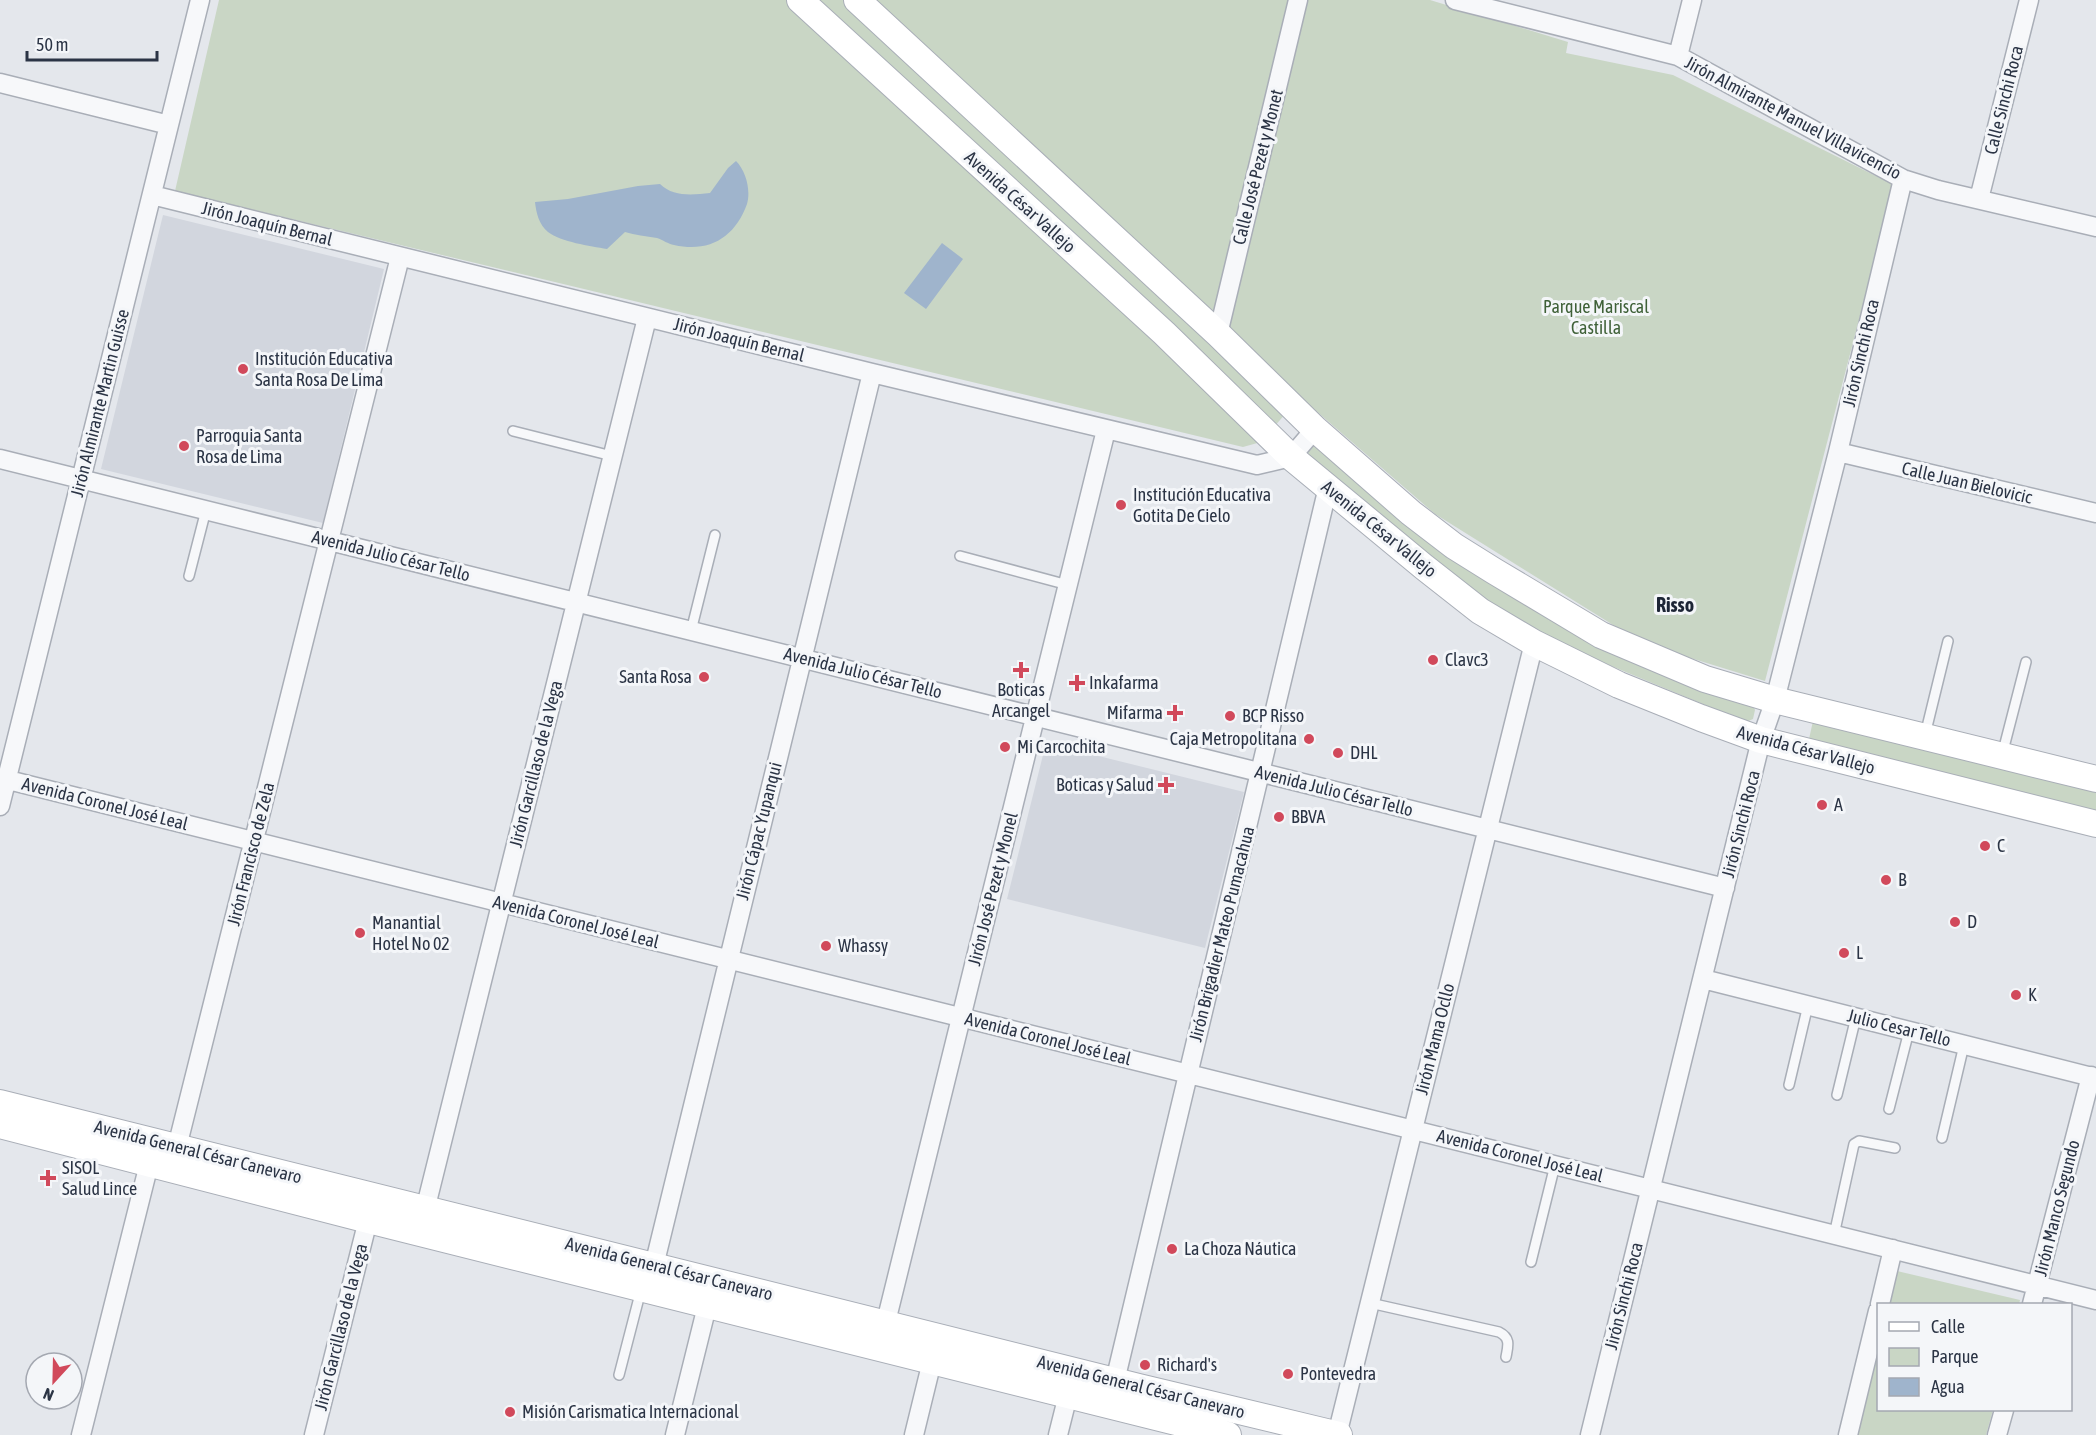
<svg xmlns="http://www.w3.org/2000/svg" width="2096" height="1435" font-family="'Asap Condensed',sans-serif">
<rect width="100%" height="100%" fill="#e4e7ec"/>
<path fill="#d2d6de" d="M163 215 384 269 323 523 101 469Z
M1046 743 1244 792 1205 948 1007 899Z"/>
<path fill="#c9d6c5" d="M219 0H1430L1568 42 1566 53 1673 75 1894 185 1765 681 1642 643 1435 514 1300 397 1261 442 1243 447 175 191Z
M1315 443 1451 551 1752 702 1755 710 1753 719 1746 722 1544 638 1442 573 1308 455 1309 449Z
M1813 721 2096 792V812L1809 739Z
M1897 1271 2020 1300 2019 1304H1889Z
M1878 1349V1410H1993L1986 1435H1858Z"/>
<path fill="#9fb4cc" d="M736 161C746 171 751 190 747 204 735 237 710 253 674 245 668 244 663 240 657 238 646 236 635 235 625 232L607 249C590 246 561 242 548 232 539 225 536 212 535 202L568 199 638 186 660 184C673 197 692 195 710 193L728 168Z
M942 243 963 259 926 309 904 293Z"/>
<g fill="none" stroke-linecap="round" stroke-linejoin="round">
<g stroke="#a9aeb7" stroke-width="12">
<path id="lane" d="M513 431 612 456
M960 556 1068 585
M189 576 206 510
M691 631 715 535
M1925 735 1948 641
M2002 755 2026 662
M1789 1085 1808 1005
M1837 1095 1856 1017
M1889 1109 1909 1031
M1942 1138 1964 1045
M1834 1235 1854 1144 1859 1141 1895 1148
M1531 1262 1555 1165
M1370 1303 1499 1332C1511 1338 1508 1346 1506 1357
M619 1375 641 1290"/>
</g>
<g stroke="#a9aeb7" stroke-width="21">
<path id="street" d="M1455 0 1678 56 1903 179 1938 190 2096 227
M1678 56 1692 0
M0 83 169 125
M152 195 872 373 1257 465 1291 457 1315 429
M1979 199 2029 0
M1218 334 1298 0
M1838 452 2096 513
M0 459 1725 888
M0 778 2096 1300
M0 806 200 0
M1703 979 2096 1078
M425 1210 647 318
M651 1278 872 373
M1880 1304 1893 1249
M2032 1304 2091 1076
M883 1334 1106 430
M1115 1381 1328 487
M81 1435 149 1164 177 1147 400 257
M314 1435 368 1220
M675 1435 710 1294
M914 1435 935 1349
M1058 1435 1068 1395
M1337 1435 1534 643
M1590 1435 1761 740 1775 700 1838 452 1903 179
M1848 1435 1878 1311
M1997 1435 2004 1410"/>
</g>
<g stroke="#a9aeb7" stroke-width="28">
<path id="secondary" d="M800 0 1164 333 1291 457 1424 567 1480 611 1534 643 1619 685 1701 718 1761 740 2096 824
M857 0 1218 334 1315 429 1411 513 1454 546 1494 571 1601 635 1705 679 1775 700 2096 779
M0 1103 1139 1387 1339 1435
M0 1125 368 1220 1228 1435"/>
</g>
<use href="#lane" stroke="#f7f8fa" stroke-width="9"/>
<use href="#street" stroke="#f7f8fa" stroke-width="18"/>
<use href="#secondary" stroke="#fff" stroke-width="26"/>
</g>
<g fill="#d1495b" stroke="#f4f6f9" stroke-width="2">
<circle cx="243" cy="369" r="6"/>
<circle cx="184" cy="446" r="6"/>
<circle cx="1121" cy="505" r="6"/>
<circle cx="1433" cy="660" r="6"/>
<path d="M1018 661h6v6h6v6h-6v6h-6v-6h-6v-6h6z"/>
<circle cx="704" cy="677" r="6"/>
<path d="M1074 674h6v6h6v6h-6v6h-6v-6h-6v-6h6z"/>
<path d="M1172 704h6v6h6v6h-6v6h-6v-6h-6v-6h6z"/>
<circle cx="1230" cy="716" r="6"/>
<circle cx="1309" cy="739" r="6"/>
<circle cx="1005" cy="747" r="6"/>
<circle cx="1338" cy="753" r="6"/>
<path d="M1163 776h6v6h6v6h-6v6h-6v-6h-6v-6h6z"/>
<circle cx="1822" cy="805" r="6"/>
<circle cx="1279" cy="817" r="6"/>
<circle cx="1985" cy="846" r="6"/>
<circle cx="1886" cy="880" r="6"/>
<circle cx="1955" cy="922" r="6"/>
<circle cx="360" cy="933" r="6"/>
<circle cx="826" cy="946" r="6"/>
<circle cx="1844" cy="953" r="6"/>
<circle cx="2016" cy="995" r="6"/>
<path d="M45 1169h6v6h6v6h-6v6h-6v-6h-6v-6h6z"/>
<circle cx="1172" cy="1249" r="6"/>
<circle cx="1145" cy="1365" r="6"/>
<circle cx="1288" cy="1374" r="6"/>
<circle cx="510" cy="1412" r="6"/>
</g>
<g text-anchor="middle" stroke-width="6" stroke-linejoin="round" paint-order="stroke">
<g font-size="18" fill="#2b3445" stroke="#f4f6f9">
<text transform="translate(2004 100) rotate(-76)" y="6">Calle Sinchi Roca</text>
<text transform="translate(1793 118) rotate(28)" y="6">Jirón Almirante Manuel Villavicencio</text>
<text transform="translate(1258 167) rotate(-76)" y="6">Calle José Pezet y Monet</text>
<text transform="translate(1020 202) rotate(42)" y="6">Avenida César Vallejo</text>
<text transform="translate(267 224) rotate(14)" y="6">Jirón Joaquín Bernal</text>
<text transform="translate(739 340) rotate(14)" y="6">Jirón Joaquín Bernal</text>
<text transform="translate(1861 353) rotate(-77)" y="6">Jirón Sinchi Roca</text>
<text transform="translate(100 403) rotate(-76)" y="6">Jirón Almirante Martin Guisse</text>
<text transform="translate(1967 483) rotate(13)" y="6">Calle Juan Bielovicic</text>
<text transform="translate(1379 529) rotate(39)" y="6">Avenida César Vallejo</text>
<text transform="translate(391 556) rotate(14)" y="6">Avenida Julio César Tello</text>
<text transform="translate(863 673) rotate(14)" y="6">Avenida Julio César Tello</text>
<text transform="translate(1806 750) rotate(15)" y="6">Avenida César Vallejo</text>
<text transform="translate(536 764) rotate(-76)" y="6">Jirón Garcillaso de la Vega</text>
<text transform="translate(1334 791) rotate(14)" y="6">Avenida Julio César Tello</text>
<text transform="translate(105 804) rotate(14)" y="6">Avenida Coronel José Leal</text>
<text transform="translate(1741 824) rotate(-76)" y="6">Jirón Sinchi Roca</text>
<text transform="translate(759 831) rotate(-76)" y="6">Jirón Cápac Yupanqui</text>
<text transform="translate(251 854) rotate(-76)" y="6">Jirón Francisco de Zela</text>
<text transform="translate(993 889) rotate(-76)" y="6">Jirón José Pezet y Monel</text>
<text transform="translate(576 922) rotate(14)" y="6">Avenida Coronel José Leal</text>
<text transform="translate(1222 934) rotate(-76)" y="6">Jirón Brigadier Mateo Pumacahua</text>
<text transform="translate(1899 1028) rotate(14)" y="6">Julio Cesar Tello</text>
<text transform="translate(1048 1039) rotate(14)" y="6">Avenida Coronel José Leal</text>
<text transform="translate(1435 1039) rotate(-76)" y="6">Jirón Mama Ocllo</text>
<text transform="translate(198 1152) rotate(14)" y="6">Avenida General César Canevaro</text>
<text transform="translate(1520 1156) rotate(14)" y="6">Avenida Coronel José Leal</text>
<text transform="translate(2057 1208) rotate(-76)" y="6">Jirón Manco Segundo</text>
<text transform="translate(669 1269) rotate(14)" y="6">Avenida General César Canevaro</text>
<text transform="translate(1624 1296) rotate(-76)" y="6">Jirón Sinchi Roca</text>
<text transform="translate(341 1327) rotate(-76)" y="6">Jirón Garcillaso de la Vega</text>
<text transform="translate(1141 1387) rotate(14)" y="6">Avenida General César Canevaro</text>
</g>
<g font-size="18" fill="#3f6138" stroke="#f4f6f9">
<text x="1596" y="313">Parque Mariscal<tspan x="1596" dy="21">Castilla</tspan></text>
</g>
<g font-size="18" fill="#2b3445" stroke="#f4f6f9" text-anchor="start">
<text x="255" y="365">Institución Educativa<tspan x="255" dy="21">Santa Rosa De Lima</tspan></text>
<text x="196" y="442">Parroquia Santa<tspan x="196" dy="21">Rosa de Lima</tspan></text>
<text x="1133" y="501">Institución Educativa<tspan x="1133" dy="21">Gotita De Cielo</tspan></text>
<text x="1445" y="666">Clavc3</text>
<text x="692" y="683" text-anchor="end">Santa Rosa</text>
<text x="1089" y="689">Inkafarma</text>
<text x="1021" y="696" text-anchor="middle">Boticas<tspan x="1021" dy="21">Arcangel</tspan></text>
<text x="1163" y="719" text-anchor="end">Mifarma</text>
<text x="1242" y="722">BCP Risso</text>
<text x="1297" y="745" text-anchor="end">Caja Metropolitana</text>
<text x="1017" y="753">Mi Carcochita</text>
<text x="1350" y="759">DHL</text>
<text x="1154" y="791" text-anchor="end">Boticas y Salud</text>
<text x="1834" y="811">A</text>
<text x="1291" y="823">BBVA</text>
<text x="1997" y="852">C</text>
<text x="1898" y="886">B</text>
<text x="1967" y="928">D</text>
<text x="372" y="929">Manantial<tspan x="372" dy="21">Hotel No 02</tspan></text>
<text x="838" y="952">Whassy</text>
<text x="1856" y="959">L</text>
<text x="2028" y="1001">K</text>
<text x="62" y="1174">SISOL<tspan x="62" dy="21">Salud Lince</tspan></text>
<text x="1184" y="1255">La Choza Náutica</text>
<text x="1157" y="1371">Richard's</text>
<text x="1300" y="1380">Pontevedra</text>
<text x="522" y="1418">Misión Carismatica Internacional</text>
</g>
<g font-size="20" font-weight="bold" fill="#1d2536" stroke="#f4f6f9">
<text x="1675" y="612">Risso</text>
</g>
</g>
<rect x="1877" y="1303" width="195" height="108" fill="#f4f6f9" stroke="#a4a8b1" stroke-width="1.5"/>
<rect x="1889" y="1322" width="30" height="9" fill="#ffffff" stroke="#a4a8b1" stroke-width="1.5"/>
<text x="1931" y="1333" font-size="18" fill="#2b3445">Calle</text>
<rect x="1889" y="1348" width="30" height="18" fill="#c9d6c5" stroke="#a4a8b1" stroke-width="1.5"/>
<text x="1931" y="1363" font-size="18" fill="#2b3445">Parque</text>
<rect x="1889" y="1378" width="30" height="18" fill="#9fb4cc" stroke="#a4a8b1" stroke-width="1.5"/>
<text x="1931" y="1393" font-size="18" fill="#2b3445">Agua</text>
<g transform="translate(54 1381) rotate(202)"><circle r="28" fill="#f4f6f9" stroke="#a4a8b1" stroke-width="1.5"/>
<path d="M0-4.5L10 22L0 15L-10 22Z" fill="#d1495b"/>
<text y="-9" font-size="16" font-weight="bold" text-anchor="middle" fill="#2b3445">N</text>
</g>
<path d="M27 51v9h130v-9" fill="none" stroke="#2b3445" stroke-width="3"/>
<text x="36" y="51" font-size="18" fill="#2b3445" stroke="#f4f6f9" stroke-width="4.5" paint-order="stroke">50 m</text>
</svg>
